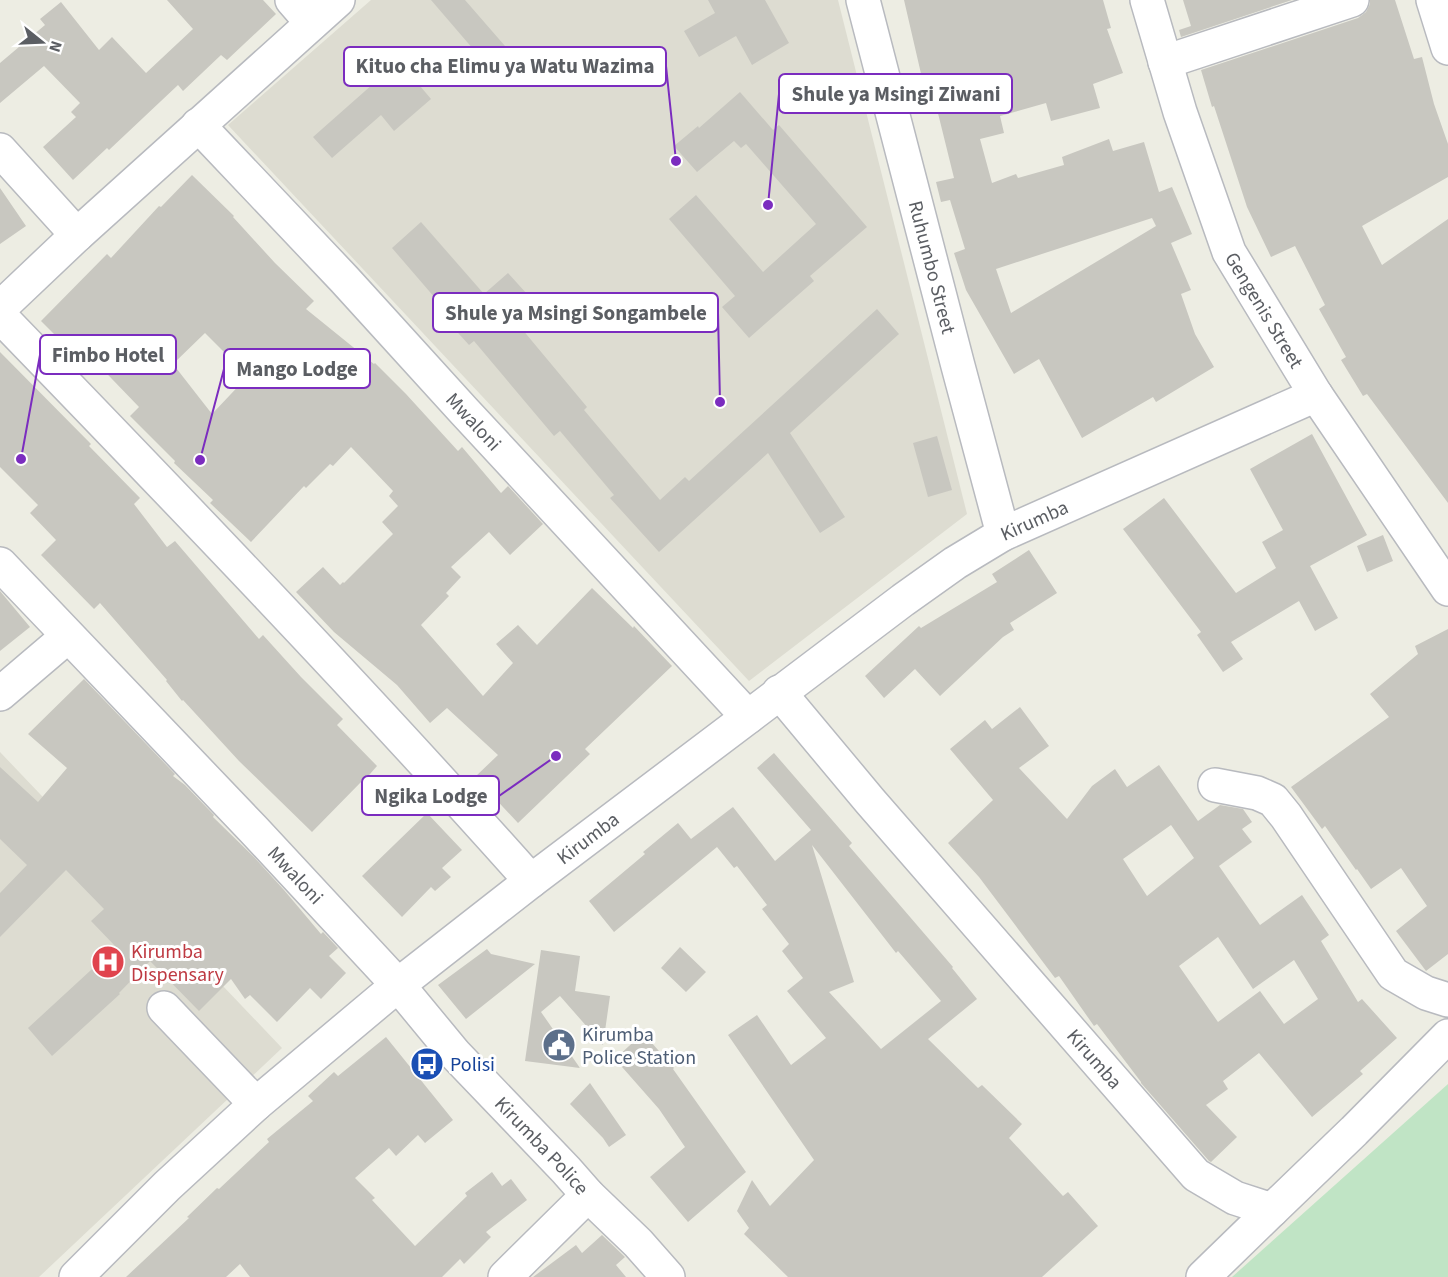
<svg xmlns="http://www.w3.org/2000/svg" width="1448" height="1277" font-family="'Source Sans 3',sans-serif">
<rect width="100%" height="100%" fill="#edede3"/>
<path fill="#dddcd1" d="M371 0H838L967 514 749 681 228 125Z
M0 752 282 1048 39 1277H0Z"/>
<path fill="#c0e4c5" d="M1448 1084V1277H1232Z"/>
<path fill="#c8c7c0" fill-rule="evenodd" d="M167 0H263L276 14 227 60 221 55 183 91 178 85 109 150 107 148 73 180 43 147 76 117 71 112 80 103 44 66 0 103V63L45 25 40 19 61 2 99 50 112 37 146 73 193 29Z
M431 0H465L524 68 504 85Z
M708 0H765L789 43 752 65 736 36 699 57 684 31 715 13Z
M904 0H1103L1111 28 1107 29 1123 73 1093 84 1100 108 1051 121 1046 103 1000 116 1004 133 980 139 992 183 1016 174 1018 178 1064 165 1062 157 1109 139 1113 151 1144 142 1159 192 1172 187 1192 234 1171 243 1191 290 1181 294 1195 334 1214 367 1156 402 1153 397 1082 438 1039 359 1014 374 966 290 954 253 965 249 950 200 941 202 936 182 954 178 932 89 925 91ZM1152 218 1156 226 1011 313 996 269Z
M1183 0H1292L1181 37 1179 30 1191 26Z
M1370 0H1395L1414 59 1422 57 1434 104 1448 144V177L1362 226 1382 265 1448 219V503L1367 394 1363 396 1341 360 1346 357 1319 309 1325 305 1295 246 1271 257 1247 207 1214 106 1212 107 1201 70 1358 18 1366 12 1370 4Z
M399 61 431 99 394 131 381 115 332 158 313 137Z
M740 92 773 130 779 125 867 227 810 276 814 281 749 338 722 307 735 296 669 219 696 195 763 272 816 224 746 144 741 148 734 141 697 172 674 146 698 126 699 128Z
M192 175 234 216 233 217 275 263 314 301 306 309 374 364 375 363 406 394 458 451 462 447 501 493 508 486 543 524 510 555 489 532 451 567 461 577 446 593 449 596 421 625 483 696 513 663 496 644 518 625 537 645 592 588 633 628 634 626 672 666 585 749 590 754 518 823 475 777 498 755 447 708 430 723 397 685 334 632 296 592 323 567 340 585 343 582 344 583 393 534 382 522 398 506 389 496 393 491 351 447 333 466 330 464 306 488 304 486 251 542 210 503 213 500 174 463 175 461 130 416 139 407 85 351 78 358 41 321 107 254 111 258 159 206 161 207ZM205 333 248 376 212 414 173 364Z
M0 188 26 226 0 244Z
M421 222 484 294 508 273 527 294 507 311 587 407 584 410 660 500 685 477 689 481 877 309 899 334 790 433 845 517 820 533 768 453 659 552 610 498 614 495 560 431 554 436 474 341 469 345 450 324 454 320 392 248Z
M0 352 91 444 89 446 140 498 134 504 167 547 175 541 259 639 263 635 301 677 343 719 337 725 377 766 363 782 362 781 312 832 239 761 183 700 182 701 166 681 167 680 100 603 94 609 41 555 56 540 30 513 38 505 0 467Z
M1312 434 1367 535 1310 566 1338 618 1315 631 1299 601 1231 642 1243 659 1223 672 1197 635 1201 632 1123 529 1164 498 1236 593 1276 568 1262 542 1283 530 1250 469Z
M937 436 952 490 928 497 913 443Z
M1383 535 1393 561 1367 572 1357 546Z
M1029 550 1057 593 1010 623 1014 630 1003 637 940 696 915 669 884 698 865 676 919 626 921 628 997 582 992 574Z
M0 591 30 627 0 651Z
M1448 629V954L1426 971 1396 931 1427 906 1401 868 1371 889 1357 869 1356 870 1325 826 1322 829 1291 787 1389 717 1370 694 1418 654 1415 646Z
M84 679 175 774 173 776 185 785 214 815 213 817 254 857 284 890 321 934 323 932 338 948 329 956 346 973 321 999 310 988 277 1022 250 995 245 999 231 979 199 1011 150 961 119 993 120 994 52 1056 28 1028 116 947 91 921 104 909 66 870 0 937V893L27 865 0 839V767L38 802 67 768 28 734Z
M1020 707 1049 746 1019 768 1067 819 1092 786 1115 769 1127 787 1159 765 1198 821 1220 805 1243 809 1252 822 1242 829 1252 842 1219 866 1260 925 1302 895 1329 935 1321 941 1358 1002 1362 999 1397 1038 1360 1071 1363 1074 1312 1117 1259 1053 1223 1081 1228 1089 1206 1105 1237 1137 1211 1162 1209 1161 1141 1083V1082L1097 1024 1094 1026 1059 976 1055 978 979 877 948 843 993 800 950 749 985 720 992 729ZM1171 825 1194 858 1147 896 1123 859ZM1218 937 1253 989 1294 960 1318 999 1284 1024 1260 991 1218 1022 1179 966Z
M774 753 852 843 849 846 953 967 952 968 977 999 928 1039 978 1088 982 1085 1022 1124 1009 1138 1063 1196 1068 1192 1098 1226 1042 1277H788L744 1234 749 1228 737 1211 752 1180 770 1206 814 1160 728 1035 757 1015 791 1065 826 1038 787 991 803 978 782 951 789 944 762 909 767 905 737 866 734 868 717 847 614 932 589 901 645 854 643 852 678 823 691 839 733 807 775 861 811 830 757 768ZM812 845 896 953 898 951 941 1001 881 1049 829 992 854 982Z
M427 813 462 850 442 868 451 877 435 891 431 887 402 917 362 876Z
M680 947 706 972 686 992 661 968Z
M487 949 491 954 535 964 466 1019 438 985Z
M541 950 580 956 575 991 610 996 603 1045 560 996 541 1012 580 1068 525 1061Z
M643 1033 674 1068 673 1069 746 1172 688 1222 650 1177 685 1147 659 1109 615 1059Z
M386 1037 453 1120 425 1143 418 1135 396 1156 389 1148 355 1178 375 1198 372 1200 415 1246 467 1196 465 1193 492 1172 502 1186 511 1179 527 1200 486 1232 491 1237 464 1264 460 1259 442 1277H250L240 1264 226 1277H126L189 1218 187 1217 217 1188 219 1189 269 1142 267 1139 313 1101 308 1096 334 1072 338 1076Z
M590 1083 626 1135 609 1147 603 1138 570 1104Z
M602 1235 625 1257 616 1265 626 1277H533L576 1245 582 1253Z"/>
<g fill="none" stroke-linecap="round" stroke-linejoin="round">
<g stroke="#b8babf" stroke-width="36">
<g id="minor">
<path d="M292 0 312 23"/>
<path id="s1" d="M863 0 958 366 1003 534"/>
<path id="s2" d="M1147 0 1180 112 1229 252 1316 395 1448 589"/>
<path d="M1433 0 1448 48"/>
<path d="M1165 62 1352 0"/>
<path id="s3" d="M198 125 344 279 464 411 748 717"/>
<path d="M0 150 77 235"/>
<path d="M0 308 77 235 338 0"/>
<path d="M0 316C180 502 359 688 531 881"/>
<path id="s4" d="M0 564 253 829 398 985 455 1054 566 1170 588 1195 638 1243 668 1277"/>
<path id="s5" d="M779 692 870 801 1196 1175 1235 1198 1272 1210 1354 1131 1448 1036"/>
<path d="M0 694 68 636"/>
<path d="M1215 785 1257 793 1273 800 1286 816 1393 974 1426 993 1448 1000"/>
<path d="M164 1008 256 1104"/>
<path id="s6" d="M76 1277 167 1186 256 1104 398 985 531 881 903 600 955 563 1003 534 1316 395"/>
<path d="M505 1277 588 1195"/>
<path d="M1203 1277 1272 1210"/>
</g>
</g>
<use href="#minor" stroke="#fff" stroke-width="33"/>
</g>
<defs>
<g id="hospital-disc" transform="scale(1.725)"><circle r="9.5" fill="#e0444e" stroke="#fff"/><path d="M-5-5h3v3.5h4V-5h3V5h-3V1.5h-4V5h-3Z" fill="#fff"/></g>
<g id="civic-disc" transform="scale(1.725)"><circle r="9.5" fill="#5c6f8a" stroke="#fff"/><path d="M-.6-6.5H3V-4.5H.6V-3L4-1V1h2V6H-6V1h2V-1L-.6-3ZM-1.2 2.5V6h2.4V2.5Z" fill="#fff"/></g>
<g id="bus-disc" transform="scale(1.725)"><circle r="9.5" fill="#1a4fb4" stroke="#fff"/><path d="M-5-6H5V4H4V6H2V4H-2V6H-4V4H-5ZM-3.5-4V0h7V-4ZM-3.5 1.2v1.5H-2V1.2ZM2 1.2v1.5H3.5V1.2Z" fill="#fff"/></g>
</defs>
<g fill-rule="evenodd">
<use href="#hospital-disc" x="108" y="962"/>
<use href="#civic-disc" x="559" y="1045"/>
<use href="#bus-disc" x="427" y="1064"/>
</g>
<g text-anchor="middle" stroke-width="6" stroke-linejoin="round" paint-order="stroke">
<g font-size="20" fill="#5b5e63" stroke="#fff">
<text dy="7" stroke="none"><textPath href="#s1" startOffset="276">Ruhumbo Street</textPath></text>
<text dy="7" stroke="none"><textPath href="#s2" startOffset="333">Gengenis Street</textPath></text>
<text dy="7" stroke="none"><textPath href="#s3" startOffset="405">Mwaloni</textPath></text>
<text dy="7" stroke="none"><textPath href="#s6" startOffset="1224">Kirumba</textPath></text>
<text dy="7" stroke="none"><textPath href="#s6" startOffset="675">Kirumba</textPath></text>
<text dy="7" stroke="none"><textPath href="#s4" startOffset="429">Mwaloni</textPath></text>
<text dy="7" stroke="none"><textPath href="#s5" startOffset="484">Kirumba</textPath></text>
<text dy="7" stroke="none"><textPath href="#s4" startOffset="795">Kirumba Police</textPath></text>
</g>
<g font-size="20" fill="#be3a42" stroke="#fff" text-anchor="start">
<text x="131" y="958">Kirumba<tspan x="131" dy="23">Dispensary</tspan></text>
</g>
<g font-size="20" fill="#4e5e75" stroke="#fff" text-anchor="start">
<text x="582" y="1041">Kirumba<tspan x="582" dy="23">Police Station</tspan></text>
</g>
<g font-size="20" fill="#164399" stroke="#fff" text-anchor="start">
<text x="450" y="1071">Polisi</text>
</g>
</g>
<path fill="none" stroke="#7b2cbf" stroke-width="2" d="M676 161L666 66M768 205L779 94M720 402L718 313M21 459L40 355M200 460L224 369M556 756L499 796"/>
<g fill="#7b2cbf" stroke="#fff" stroke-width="2">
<circle cx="676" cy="161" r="6"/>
<circle cx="768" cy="205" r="6"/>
<circle cx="720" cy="402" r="6"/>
<circle cx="21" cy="459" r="6"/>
<circle cx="200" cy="460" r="6"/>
<circle cx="556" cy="756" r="6"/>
</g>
<g fill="#fff" stroke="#7b2cbf" stroke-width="2">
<rect x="344" y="47" width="322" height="39" rx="6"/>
<rect x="779" y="74" width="233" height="39" rx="6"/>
<rect x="433" y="293" width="285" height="39" rx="6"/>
<rect x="40" y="335" width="136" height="39" rx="6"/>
<rect x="224" y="349" width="146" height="39" rx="6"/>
<rect x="362" y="776" width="137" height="39" rx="6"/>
</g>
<g font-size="21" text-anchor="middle" font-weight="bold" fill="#5b5e63">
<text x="505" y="73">Kituo cha Elimu ya Watu Wazima</text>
<text x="896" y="101">Shule ya Msingi Ziwani</text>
<text x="576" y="320">Shule ya Msingi Songambele</text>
<text x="108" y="362">Fimbo Hotel</text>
<text x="297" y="376">Mango Lodge</text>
<text x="431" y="803">Ngika Lodge</text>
</g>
<g transform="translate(42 42) rotate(108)" stroke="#ffffff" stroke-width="4.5" paint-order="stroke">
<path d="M0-4.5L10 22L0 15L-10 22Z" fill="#5b5e63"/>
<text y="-9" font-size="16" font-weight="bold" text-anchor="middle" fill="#5b5e63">N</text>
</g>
</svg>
